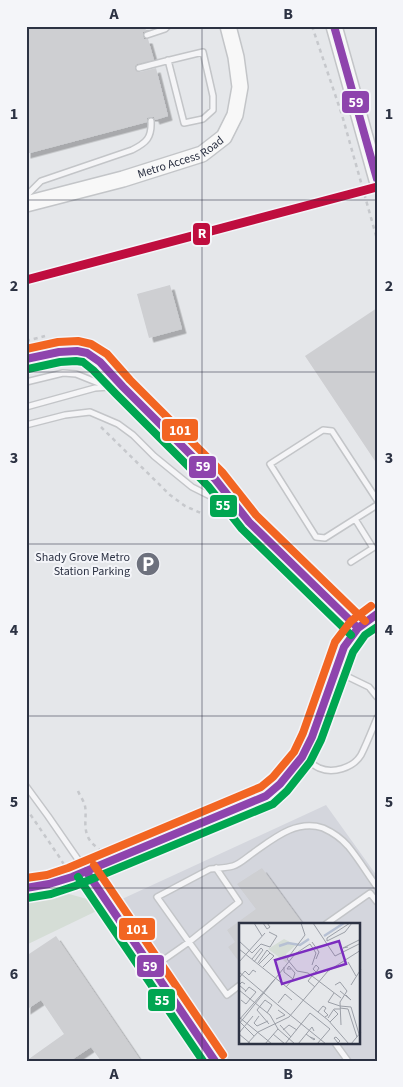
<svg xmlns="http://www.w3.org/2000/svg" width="403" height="1087" font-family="'Source Sans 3',sans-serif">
<defs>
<filter id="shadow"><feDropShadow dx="4.5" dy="4.5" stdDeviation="0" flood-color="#0004"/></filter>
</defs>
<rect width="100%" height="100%" fill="#e5e7ea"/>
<path fill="#d4d6dd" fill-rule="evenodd" d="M326 805 377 876V1061H215L109 905ZM240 924H359V1043H240Z"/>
<path fill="#d5ddd6" d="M58 891 109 905 26 945V898Z"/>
<path fill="#cecfd2" filter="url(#shadow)" d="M26 26H145L146 31 143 32V36L144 39H148L154 60 137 64 135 66V69L136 71 140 72 156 68 168 116 155 120 154 117H150L147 118V122L26 154Z
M170 285 182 329 149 338 137 294Z
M377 308V464L305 356Z
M262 868 303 924H240V963L228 947 235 942 227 930 256 909 237 884Z
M56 936 141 1061H101L91 1047 70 1061H26L64 1034 41 1000 26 1010V956Z"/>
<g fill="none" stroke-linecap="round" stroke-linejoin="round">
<g stroke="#c3c5c8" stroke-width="8">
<path id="lane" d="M147 35 165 29 168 26
M139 68C161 62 182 57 203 52L213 96V110L203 119 184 123 168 60
M26 196 41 181 132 150C146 143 152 138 151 121
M26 359 59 352 77 351 87 353 100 362 123 387 215 479 243 514
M26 382 63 373 76 374 106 386
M26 407 95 388 109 387 127 393
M26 425 65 415 90 412 118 424 133 435 154 456 192 487 228 505 249 522 358 628
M377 500 332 431 323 430 270 464 316 537 325 538 377 505
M351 562 373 548 355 519
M336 671 369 687 377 697
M302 757C308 761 313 765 319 768 333 774 353 768 361 755 367 743 372 730 377 718
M26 786 48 816 86 871C67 879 47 887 26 888
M216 868 239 902 189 942 157 897 210 869C218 868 226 868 233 866 240 864 247 857 253 853 273 839 296 819 323 828 332 832 341 838 348 846 358 858 367 873 377 887
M326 924 370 893 377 902
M152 968 189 942 227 995 240 985
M335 1043 348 1061"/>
</g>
<g stroke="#c3c5c8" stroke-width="12">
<path id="street" d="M215 1061 86 871 266 796 280 784 302 757 312 737 344 647 358 628 377 614"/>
</g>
<g stroke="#c3c5c8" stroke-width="18">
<g id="secondary">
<path d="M334 26 377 180"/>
<path id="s1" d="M26 204 123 179 202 154 224 137 235 115 240 87 236 57 228 26"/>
</g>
</g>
<path stroke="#c6c8cc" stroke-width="2.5" stroke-dasharray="4 4" stroke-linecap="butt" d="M312 26 342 115 377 239
M26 341 45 336
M101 427 170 495 185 506 203 514
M78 791C80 796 84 801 85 806 87 816 83 826 88 837 91 844 97 847 102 852
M26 808 60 858 66 868"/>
<use href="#lane" stroke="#f5f5f7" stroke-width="5"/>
<use href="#street" stroke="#f5f5f7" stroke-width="10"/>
<use href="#secondary" stroke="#f8f8f8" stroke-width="15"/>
<g stroke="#f4f5f9" stroke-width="11">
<path id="bus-1" d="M334 26 377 179
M26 359 59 352 77 351 87 353 100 362 123 387 215 479 249 522 358 628
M86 871 215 1061
M26 888 49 884 72 877 266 796 280 784 302 757 312 737 344 647 358 628 377 614"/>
</g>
<g stroke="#f4f5f9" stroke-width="11">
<path id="bus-2" d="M28 369 60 362 76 361 83 362 93 370 116 394 208 486 242 529 351 635
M78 877 203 1061
M27 898 51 894 75 886 273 804 287 791 310 762 321 740 353 652 365 635 377 627"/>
</g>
<g stroke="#f4f5f9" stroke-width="11">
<path id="bus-3" d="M26 349 58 342 78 341 91 344 107 354 130 380 222 472 256 515 365 621
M94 865 223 1055
M26 878 47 875 68 868 261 787 273 777 294 752 303 733 335 642 351 621 371 606"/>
</g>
<use href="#bus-1" stroke="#8e44ad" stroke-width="8"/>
<use href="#bus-2" stroke="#00a651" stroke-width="8"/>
<use href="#bus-3" stroke="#f26522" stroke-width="8"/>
<g stroke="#f4f5f9" stroke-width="12">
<path id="metro-1" d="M26 280 377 187"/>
</g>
<use href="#metro-1" stroke="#bf0d3e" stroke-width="9"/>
</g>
<path fill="none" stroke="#2c3243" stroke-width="1" stroke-opacity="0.55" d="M202 26V1061M26 200H377M26 372H377M26 544H377M26 716H377M26 888H377"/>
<defs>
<g id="parking-disc" transform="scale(1.25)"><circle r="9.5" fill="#6d717d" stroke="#f4f5f9"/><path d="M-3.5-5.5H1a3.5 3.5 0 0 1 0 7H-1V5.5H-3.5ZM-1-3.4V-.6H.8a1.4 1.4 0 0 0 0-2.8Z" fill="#fff"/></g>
</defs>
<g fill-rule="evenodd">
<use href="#parking-disc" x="148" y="564"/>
</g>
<g text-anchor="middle" stroke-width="4" stroke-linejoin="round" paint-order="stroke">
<g font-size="12" fill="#2c3243" stroke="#f4f5f9">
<text dy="4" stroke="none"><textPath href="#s1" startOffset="162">Metro Access Road</textPath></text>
</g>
<g font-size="12" fill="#2c3243" stroke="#f4f5f9" text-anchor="end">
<text x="130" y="561">Shady Grove Metro<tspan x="130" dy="14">Station Parking</tspan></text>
</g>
</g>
<g transform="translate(239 923)">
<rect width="121" height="121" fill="#e5e7ea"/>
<path d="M45 16 57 22 47 31 48 40 29 26Z" fill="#d5ddd6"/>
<path fill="none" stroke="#b6c0d3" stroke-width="2.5" d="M85 13 105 0M40 23 49 20 61 22 70 16"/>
<path fill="none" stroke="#9b9fa7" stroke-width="1" d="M15 0 23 13M24 0 28 6 31 4 28 0M62 0 66 12 48 36 58 48 69 50 102 75M74 0 96 33 122 20M0 18 13 30 22 21M88 18 106 9 113 0M88 18V15L111 0M73 19 80 29 77 36M22 21 31 24 38 13 30 9M109 24 104 25 122 16M0 26 89 97 110 121M13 36 22 25 24 27 15 39M0 39 26 10M109 39 117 53M19 40 28 27 31 30 20 41M24 44 35 33 31 30M45 44V49L54 56 47 64M52 46H48L50 43 56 50 54 56M0 49 39 82M74 50 76 51 80 45 77 42 74 46 77 49M73 53 69 58 76 64M0 55 6 48 10 52 14 47 17 49M6 61 3 59 0 62 7 68M96 62 101 59 108 68 101 79 102 102M112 62 122 46M0 67 31 92 39 106 56 121M101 68 112 77 107 72M95 70 89 79 101 83M2 77 7 81 17 69 10 64 6 69M39 80 46 71 53 77M39 82 87 121M101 83 112 84 120 111M101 85 109 86 118 114M79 89 84 83 87 85 85 88 89 92 86 94M28 90 33 82 26 77 18 87 30 101M20 93 15 100 18 103 29 98M0 94 33 121M89 95 95 86H101M37 96 46 92 39 87M0 97 36 56M91 99 99 91 95 87M2 100 15 113M0 101 56 31 71 21 77 30 73 42M41 102 52 114M44 107 50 102 58 107M0 110 14 93M0 111 12 121M34 111 46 121M67 111 75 117 76 116 71 114M97 114 101 118 99 120 95 115ZM8 121 19 109 50 94 89 48 122 27M26 121 39 106M46 121 71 90 91 106 78 121M59 121 73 104 75 108M112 121 122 109"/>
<path fill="#7b2cbf" fill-opacity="0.15" stroke="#7b2cbf" stroke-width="2.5" d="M100 18 107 41 43 61 36 37Z"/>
<rect width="121" height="121" fill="none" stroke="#2c3243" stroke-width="2.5"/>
</g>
<g stroke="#f4f5f9" stroke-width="2">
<rect x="341" y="90" width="29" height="24" rx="5" fill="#8e44ad"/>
<rect x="192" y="222" width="19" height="24" rx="5" fill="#bf0d3e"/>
<rect x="161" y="418" width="38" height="24" rx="5" fill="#f26522"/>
<rect x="188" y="455" width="29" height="24" rx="5" fill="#8e44ad"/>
<rect x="209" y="494" width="29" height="24" rx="5" fill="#00a651"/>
<rect x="118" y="917" width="38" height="24" rx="5" fill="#f26522"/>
<rect x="136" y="954" width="29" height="24" rx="5" fill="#8e44ad"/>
<rect x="147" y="988" width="29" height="24" rx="5" fill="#00a651"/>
</g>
<g font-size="14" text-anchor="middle" font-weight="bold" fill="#fff">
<text x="356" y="107">59</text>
<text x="202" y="238">R</text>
<text x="180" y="435">101</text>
<text x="203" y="471">59</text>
<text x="223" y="510">55</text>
<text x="137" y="934">101</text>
<text x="150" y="971">59</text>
<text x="162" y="1005">55</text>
</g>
<rect width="403" height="1087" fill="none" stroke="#f4f5f9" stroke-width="55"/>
<rect x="28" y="28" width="348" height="1032" fill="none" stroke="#2c3243" stroke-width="2"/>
<g font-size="16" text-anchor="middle" font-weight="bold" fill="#2c3243">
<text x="114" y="19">A</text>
<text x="288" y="19">B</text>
<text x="14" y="119">1</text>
<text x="389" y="119">1</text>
<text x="14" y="291">2</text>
<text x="389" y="291">2</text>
<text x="14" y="463">3</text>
<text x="389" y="463">3</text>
<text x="14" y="635">4</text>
<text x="389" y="635">4</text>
<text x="14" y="807">5</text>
<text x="389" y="807">5</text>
<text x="14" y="979">6</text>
<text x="389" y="979">6</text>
<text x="114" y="1079">A</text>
<text x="288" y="1079">B</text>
</g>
</svg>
